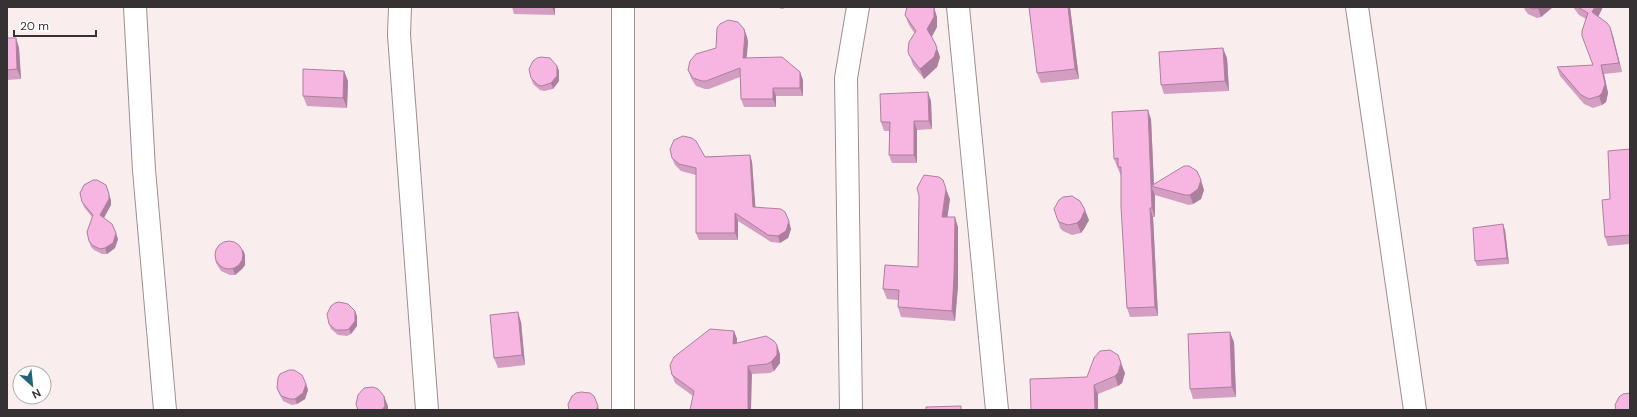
<svg xmlns="http://www.w3.org/2000/svg" width="1637" height="417" font-family="'DM Sans',sans-serif">
<rect width="100%" height="100%" fill="#faedee"/>
<g fill="none" stroke-linecap="round" stroke-linejoin="round">
<g stroke="#9d9091" stroke-width="24">
<path id="minor" d="M135 7 144 170 165 410
M400 7 399 35 427 410
M958 7 997 410
M1357 7 1415 410
M623 410V7
M851 410 846 78 858 7"/>
</g>
<use href="#minor" stroke="#fff" stroke-width="22"/>
</g>
<path fill="#d49dc2" d="M512 7H555V15L514 14Z
M776 7H788L782 9Z
M1070 7 1079 79 1041 83 1037 73Z
M1524 7H1553L1541 17 1537 18 1528 14 1525 10Z
M1573 7H1603L1598 16 1613 36 1622 72 1604 74 1608 93 1606 102 1602 105 1593 108 1584 104 1560 76 1557 67 1593 65 1586 19 1579 15Z
M905 15 937 17V27L932 37 935 43 940 57 937 67 924 79 913 65 908 51 915 34 909 25Z
M744 29 747 37 748 42 746 58 803 80V96H776V107H744L741 99 740 77 709 89H705L696 86 691 78 688 70Z
M7 38H16L19 48 21 79 7 80Z
M1227 58 1229 91 1164 94 1161 85Z
M557 66 559 71V81L553 89 544 91 540 90 533 84 531 78Z
M344 71 348 81 347 108 307 106 303 96Z
M931 101 932 129 917 130V163H892L889 155V131H884L881 122Z
M1151 119 1154 184 1204 190 1201 199 1193 204 1189 205 1155 195V217H1153L1158 316 1130 317 1127 308 1121 176 1114 159Z
M1630 149V244L1608 246 1605 237 1610 199Z
M750 155 752 162 755 207 791 229 788 238 780 243 771 242 738 221V240H699L696 233V175L681 171 675 165 672 158Z
M950 199 947 217 958 227V286L955 321 901 317 898 307V300L887 299 883 289 918 267Z
M111 200V205L104 218 118 239 115 248 107 254H102L94 250 91 247 89 241 92 217 84 207 82 202Z
M1057 218 1089 220 1084 229 1081 233 1072 235 1063 231 1060 228Z
M1505 230 1509 264 1477 266 1475 261Z
M243 250 245 255V265L242 269 235 275H230L221 271 216 263 215 258Z
M357 316V326L351 334 347 336 338 335 331 329 329 324Z
M521 322 525 365 498 368 494 358Z
M734 331 737 339V343L780 354V363L774 371 770 373 752 374 693 396 675 383 672 375Z
M1234 342 1236 397 1193 399 1190 389Z
M1125 373 1122 383 1118 386 1098 394 1087 377Z
M306 384 308 390 305 399 297 404 292 405 283 401 279 393 277 388Z"/>
<path fill="#ad7f9e" d="M552 7H555V15Z
M934 7 937 17V27L930 39 927 29Z
M1068 7H1070L1079 79 1075 69Z
M1540 7H1553L1541 17 1538 8Z
M1595 7H1603L1596 21 1592 12Z
M1610 27 1613 36 1622 72 1619 63Z
M744 29 747 37 748 42 746 66 743 58Z
M16 38 19 48 21 79 17 69Z
M935 43 940 57 937 67 924 79 920 69Z
M1223 48 1227 58 1229 91 1225 81Z
M1601 65 1604 74 1608 93 1606 102 1602 105 1599 96Z
M557 66 559 71V81L553 89 551 83Z
M344 71 348 81 347 108 343 98Z
M800 72 803 80V96L800 88Z
M773 88 776 96V107L773 99Z
M928 92 931 101 932 129 929 121Z
M1148 110 1151 119 1154 187 1151 186Z
M914 121 917 130V163L914 155Z
M750 155 752 162 756 214 753 207Z
M1201 180 1204 190 1201 199 1193 204 1190 195Z
M1151 186 1155 195V217L1152 208Z
M946 189 950 199 946 227 942 217Z
M109 194 111 200V205L102 221 100 215Z
M1150 208 1153 217 1158 316 1155 307Z
M1085 210 1089 220 1084 229 1081 233 1077 223Z
M735 213 738 221V240L735 233Z
M955 217 958 227V286L955 321 952 311Z
M789 221 791 229 788 238 780 243 778 236Z
M1503 224 1505 230 1509 264 1507 258Z
M116 233 118 239 115 248 107 254 105 248Z
M243 250 245 255V265L242 269 235 275 233 269Z
M355 311 357 316V326L351 334 349 329Z
M518 312 521 322 525 365 522 355Z
M734 331 737 339 736 353 733 344Z
M1230 332 1234 342 1236 397 1232 387Z
M777 345 780 354V363L774 371 771 362Z
M1121 363 1125 373 1122 383 1118 386 1115 376Z
M748 366 752 374 751 410H748Z
M306 384 308 390 305 399 297 404 295 399Z
M1094 385 1098 394V410H1095Z
M384 396 388 406V410H382Z
M598 406 599 410H596Z"/>
<path fill="#f7b6e1" stroke="#ad7f9e" d="M907 7H934V17L927 29 935 43 937 48 934 57 920 69 909 55 908 51 909 42 916 31 905 15Z
M1029 7H1068L1075 69 1037 73Z
M1529 7H1540L1538 8 1533 9Z
M1578 7H1595L1592 12 1607 23 1610 27 1619 63 1601 65 1605 84 1602 93 1599 96 1589 99 1581 95 1557 67 1593 65 1582 36V31L1588 13Z
M728 20 738 22 744 29 745 34 743 58 782 57 800 72V88H773V99H741L740 68 706 81H702L693 78 688 70 690 61 696 54 716 48 717 28 720 24Z
M7 38H16L17 69 7 70Z
M1223 48 1225 81 1161 85 1159 52Z
M541 57 550 58 557 66V76L551 83 542 86 538 85 531 78 529 69 533 61 537 58Z
M303 69 344 71 343 98 303 96Z
M928 92 929 121H914V155H889L890 122H881L880 94Z
M1148 110 1152 208H1150L1155 307 1127 308 1121 207V167H1118V158L1114 159 1112 112Z
M683 136 692 138 696 141 705 157 750 155 753 207 781 209 785 212 789 221 786 231 778 236 768 235 735 213V233H696V168L679 164 672 158 670 149 674 140Z
M1630 149V235L1605 237 1602 200 1610 199 1608 151Z
M1184 166H1189L1197 171 1201 180 1198 189 1190 195H1185L1151 186Z
M924 175 939 177 943 180 946 189 942 217H955L954 276 952 311 898 307 899 290 883 289 885 265 918 267 919 196 917 188Z
M93 180H97L106 185 109 194V199L100 215 112 224 116 233 113 243 105 248 100 249 92 245 89 241 87 232 93 215 82 202 80 193 84 185Z
M1072 196 1080 201 1085 210 1081 219 1077 223 1068 225 1059 222 1057 218 1054 209 1059 200 1063 197Z
M1503 224 1507 258 1475 261 1473 228Z
M215 255a14 14 0 1 1 28 0a14 14 0 1 1-28 0Z
M339 302 348 304 355 311V321L349 329 345 330H336L329 324 327 314 331 306 335 303Z
M518 312 522 355 494 358 490 315Z
M710 329 734 331 733 344 766 336 774 341 777 345V355L771 362 767 364 748 366V410H690L694 391 672 375 670 365 674 357Z
M1230 332 1232 387 1190 389 1188 334Z
M1110 350 1118 355 1121 363 1118 373 1115 376 1094 385 1095 410H1031L1030 379 1087 377 1094 358 1100 351Z
M289 370H294L302 375 306 384 303 393 295 399H290L281 396 277 388 278 378 280 374Z
M373 387 378 389 384 396 385 406 382 410H358L356 404 358 395 364 388Z
M581 392 590 393 594 396 598 406 596 410H569L568 404 572 396 576 393Z
M1630 393V410H1616L1615 405 1619 397 1623 394Z
M961 406V410H926V407Z"/>
<rect width="1637" height="417" fill="none" stroke="#363132" stroke-width="16"/>
<g transform="translate(32 385) rotate(153)"><circle r="19" fill="#ffffff" stroke="#afadad"/>
<path d="M0-3L7 15L0 10L-7 15Z" fill="#216677"/>
<text y="-6" font-size="11" font-weight="bold" text-anchor="middle" fill="#363132">N</text>
</g>
<path d="M14 30v6h82v-6" fill="none" stroke="#363132" stroke-width="2"/>
<text x="20" y="30" font-size="12" fill="#363132" stroke="#ffffff" stroke-width="3" paint-order="stroke">20 m</text>
</svg>
